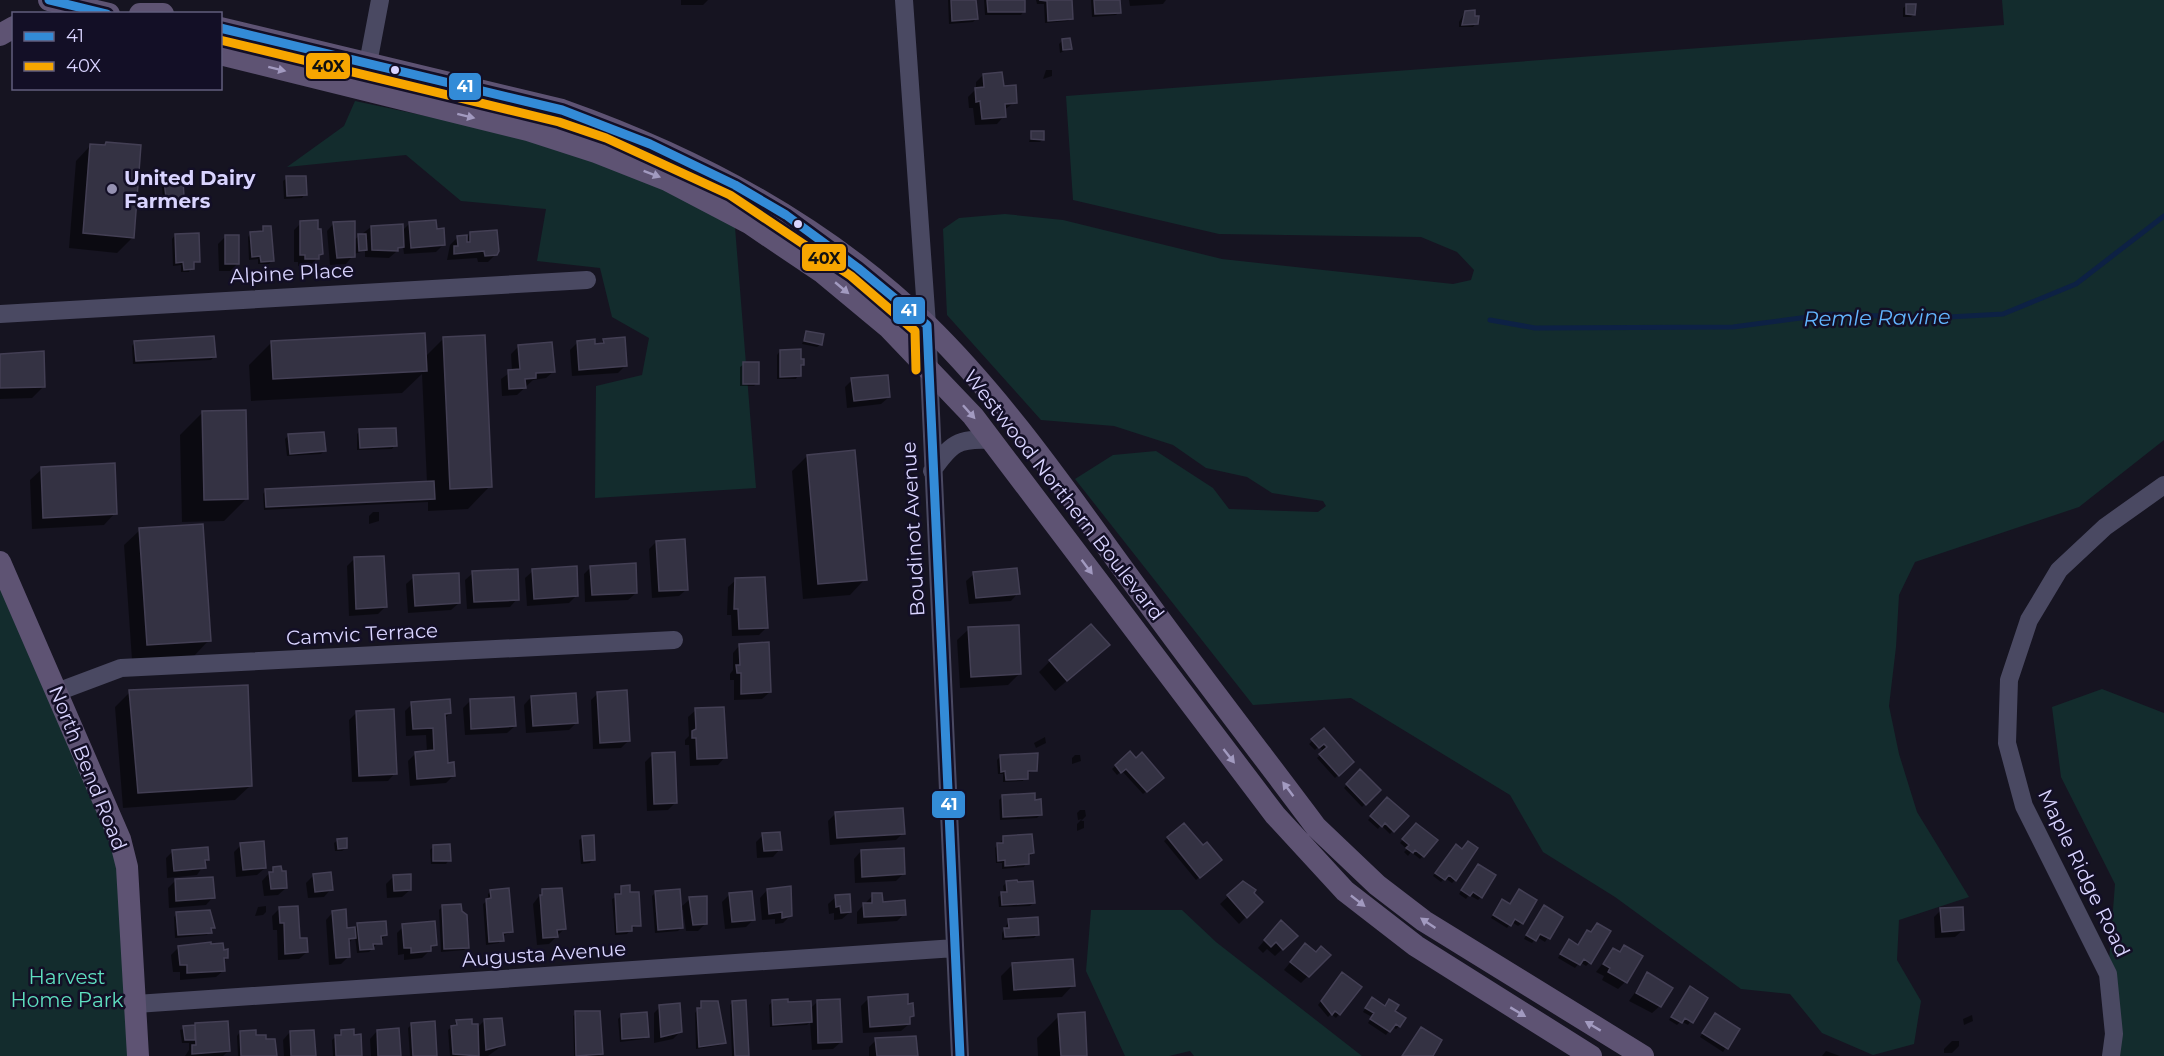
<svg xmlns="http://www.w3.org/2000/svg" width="2164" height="1056" font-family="Montserrat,sans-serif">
<rect width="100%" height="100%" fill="#161421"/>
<path fill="#132c2d" d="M2002 0H2164V440L2079 507 1915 562 1899 595 1896 647 1889 706 1899 754 1917 812 1969 897 1899 920 1897 960 1921 1001 1914 1044 1873 1055 1822 1033 1790 994 1741 989 1615 897 1543 852 1510 795 1351 698 1253 705 1075 479 1113 455 1156 451 1213 488 1229 509 1318 512 1326 506 1323 501 1272 493 1247 477 1206 468 1173 445 1114 426 1041 420 947 315 943 229 959 218 1005 214 1063 220 1222 259 1453 284 1471 280 1474 270 1457 252 1421 237 1219 234 1073 200 1066 96 2004 25Z
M355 101 596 152 734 215 756 488 595 498 596 386 642 375 649 338 612 317 600 268 537 261 546 209 461 201 406 155 287 167 344 126Z
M0 562 113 819 138 1056H0Z
M2102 689 2164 713V1056H2111L2108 974 2115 884 2061 777 2052 707Z
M1091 910H1182L1216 942 1362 1056H1194L1190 1051 1169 1056H1125L1086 971Z"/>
<path fill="#0007" d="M681 0H708L703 5H681Z
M948 0H975L976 19 973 22 949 24Z
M984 0H1023L1024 11 1021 15H985Z
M1036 0H1071L1072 18 1068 21 1045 23 1044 4H1037Z
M1091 0H1118L1119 12 1116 15 1092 17Z
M1129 0H1166L1163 4 1130 6Z
M1907 5 1914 14 1911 17H1903V8Z
M1465 12H1474L1478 21 1473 27H1459V22Z
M1062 41 1070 48 1060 53 1059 44Z
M1046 70H1052V76L1043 79Z
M983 75 1002 88 1015 102 1004 110V116L997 124 975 125 973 108H969L968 97 976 89V82Z
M1032 133 1043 139 1040 142H1029Z
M106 143 132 238 117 253 69 248 76 161 91 145 103 146Z
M287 178 305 194 302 198 284 199 283 181Z
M165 181 183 196 179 199 163 201 162 184Z
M301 223 321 254 310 266H298V262H294V230Z
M334 223 354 240 371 227 402 231 410 223 444 244 436 252 404 254 403 246 389 258 365 257V251L354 254 346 264 330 265 327 231Z
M263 227 272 260 269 264H258V259L249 260 248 237 251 233H260Z
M470 234 496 254 488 262H478L477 258 447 260 450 245 458 237 465 239Z
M175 235 199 261 192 265 189 272H181V265L173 266 172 239Z
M226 236 238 263 230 271H219L218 244Z
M807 332 821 344 817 347 802 344Z
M444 338 490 486 468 509 428 511V502L264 510 263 494 266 490 427 483 422 374 402 393 251 401 249 365 272 342 424 358Z
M604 340 626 365 618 373 572 376 570 350 578 342 599 345Z
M135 342 215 356 211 360 133 364 132 346Z
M518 347 554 371 546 378 533 380 517 395 502 396 501 379 512 371 511 354Z
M780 351 803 365 796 379H777V355Z
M0 355 43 387 32 398 0 399Z
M744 364 757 383 754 386H740V367Z
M852 380 889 397 881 404 847 408 845 387Z
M203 412 247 498 224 521 182 522 180 435Z
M360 431 395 445 392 449 357 450V434Z
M289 435 324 451 321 454 287 456 285 439Z
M807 456 865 579 850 595 803 599 792 471Z
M42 469 115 513 104 525 32 529 30 480Z
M373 512H379V521L369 524V516Z
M140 530 209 640 194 656 132 660 124 545Z
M656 542 687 589 679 596 652 598 649 549Z
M354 559 385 607 378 614 349 616 347 566Z
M591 567 636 593 628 600 585 602 584 574Z
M533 571 577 595 569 603 527 606 525 578Z
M473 573 517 599 510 607 467 609 465 580Z
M974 574 1018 593 1011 601 969 604 966 581Z
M414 577 459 603 451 610 408 613 406 584Z
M736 580 767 627 759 635 732 636 731 615H727L728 587Z
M969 629 1019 674 1008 685 960 688 957 640Z
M740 645 770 692 762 699 734 700V680H730V674L733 670V653Z
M1096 656 1055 691 1039 672 1050 661Z
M130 692 251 785 235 800 123 808 115 707Z
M598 693 628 741 621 748 593 749 591 700Z
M531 697 576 723 569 730 526 733 524 705Z
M470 701 515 726 507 733 465 735 463 708Z
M412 704 450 713 444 719 446 764 453 776 446 783 410 786 408 761 416 753 427 752 426 735 406 736 405 711Z
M696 710 725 757 718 765 690 766 689 745H685V740L689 736 688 717Z
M356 713 395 773 388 781 352 782 349 720Z
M1324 730 1352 762 1335 778 1317 758 1324 752 1319 746 1315 750 1309 744Z
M1045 737 1046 743 1036 748 1034 743Z
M1130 753 1162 778 1143 794 1122 771 1117 775 1112 769Z
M652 755 676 802 668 810 647 811 645 762Z
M1075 755H1080L1081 761 1072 764V758Z
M1001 756 1035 770 1026 774 1023 781 1003 782V774H998L997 760Z
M1360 771 1379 790 1362 807 1344 788Z
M1002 797 1041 814 1037 818 1000 820 999 800Z
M1388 799 1406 816 1390 834 1381 825 1378 829 1368 820Z
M1080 810H1085L1086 816 1081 821H1084V828L1077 831V824L1082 819 1078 820 1077 813Z
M836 813 903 833 896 840 830 845 828 821Z
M1184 825 1216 863 1196 880 1164 841Z
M1413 828 1423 856 1420 859 1411 852 1408 856 1404 852 1407 849 1400 843Z
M763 835 780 849 773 857 757 858 756 842Z
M583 837 594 859 590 863 581 864 579 840Z
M1004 838 1032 853 1024 867 1002 869V863H996L995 848Z
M338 840 346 848 342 851H335L334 843Z
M241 845 265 868 257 875 236 877 234 852Z
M433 847 449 860 446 864H431L430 850Z
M1453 850 1455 880 1452 883 1445 878 1441 882 1433 876Z
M173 851 208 859 197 875 167 878 166 858Z
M861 851 904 873 896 881 855 883 854 859Z
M274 868 286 888 278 895 264 896 262 881Z
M1475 869 1481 897 1478 900 1469 895 1466 899 1459 894Z
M314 875 331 889 324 897 308 898 306 883Z
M394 876 410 890 402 897 387 898 386 884Z
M175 881 213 897 206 905 169 908 168 888Z
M1007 882 1033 903 1030 906 999 907 998 897 1004 893 1003 886Z
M1242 883 1251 888 1261 902 1239 924 1220 904Z
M621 887 639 925 631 929 627 934 615 935 612 899 618 896Z
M767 890 790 916 783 923 775 924V919L762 920 760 898Z
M491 891 512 932 502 936 499 943 486 945 483 904 488 900V894Z
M543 891 564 929 549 944 537 945 533 904Z
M1519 891 1522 923 1518 926 1512 922 1507 928 1491 918 1502 901 1509 905Z
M655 893 680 908 690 899 706 923 698 931H686L683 910H680L682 927 678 931 655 933 652 896Z
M730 894 753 920 746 927 725 929 722 902Z
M873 895 882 903 904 914 897 921 857 924V912Z
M836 897 850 912 842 919 834 920V913L829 914 828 904Z
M266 906V912L263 915 255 916 258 907Z
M443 906 467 947 464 950 441 952 439 910Z
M279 909 307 952 299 959 278 960 277 930H273L272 916Z
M1541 910 1561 917 1545 942 1537 937 1532 943 1524 939Z
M1941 910 1963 930 1955 937 1935 938 1934 917Z
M333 912 346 929H354L358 925 386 935 369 952 357 953 355 936 348 944V957L341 964 329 965 326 920Z
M177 914 212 917 213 927 207 935 175 938 174 917Z
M1009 921 1038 934 1034 938 1002 940V933Z
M405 925 435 945 422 958 404 960V954L398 955 397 933Z
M1274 929 1296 936 1275 956 1267 949 1263 953 1258 948Z
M1584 935 1589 963 1586 966 1580 962 1575 968 1558 958 1566 945 1577 946Z
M179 947 227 958 223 962 224 970 216 977 180 980V972H173L171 955Z
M1624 947 1625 982 1618 989 1602 980 1604 976 1596 972 1613 950 1618 953Z
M1298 953 1316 954 1329 955 1301 983 1284 970Z
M1013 964 1073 985 1062 997 1003 1000 1001 976Z
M1648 974 1660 1006 1652 1013 1629 1001Z
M1339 978 1360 988 1336 1018 1331 1014 1328 1017 1318 1005Z
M1687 991 1706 998 1688 1025 1681 1021 1677 1025 1669 1020Z
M869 998 907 1005 912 1016 909 1024 901 1031 863 1033 861 1006Z
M733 1002 748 1056H732L730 1005Z
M772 1002H810V1009L817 1002 841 1042 833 1049 812 1050 810 1022 807 1025 770 1027 769 1005Z
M1369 1002 1393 1011 1399 1026 1396 1029 1392 1027 1386 1035 1368 1023 1372 1017 1363 1012Z
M702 1003 724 1042 721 1045 696 1049 695 1013Z
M661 1006 680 1032 673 1039 654 1043V1013Z
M576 1013 602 1053 599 1056H574L573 1016Z
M622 1015 647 1036 644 1039 620 1042 618 1019Z
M1715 1015 1738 1029 1723 1052 1700 1037Z
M1972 1015 1973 1021 1964 1025 1963 1019Z
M1059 1016 1086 1056H1038L1037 1038Z
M485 1020 503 1045 488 1056H450L448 1030 454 1025 457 1021 477 1028Z
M196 1025 228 1051 223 1056H185L189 1050V1043H182L180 1030Z
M411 1025 435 1056H410L408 1028Z
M342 1031 361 1056H333L332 1040Z
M377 1031 400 1056H371L370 1039Z
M240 1032 265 1041 275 1056H238L237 1036Z
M290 1032 314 1056H284L283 1040Z
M876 1040 916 1056H869V1047Z
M1952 1041H1959V1046L1952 1053H1944V1049Z
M1826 1051 1840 1056H1822Z"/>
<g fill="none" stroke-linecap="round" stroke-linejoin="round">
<path stroke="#0d2144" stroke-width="5" d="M1490 320 1535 328 1733 327 1831 314 1931 318 2003 314 2076 284 2164 216"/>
</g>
<path fill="#343243" stroke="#433f54" stroke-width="1.5" d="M951 0H976L978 19 952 21Z
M987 0H1025V12H988Z
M1039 0H1072L1073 19 1048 21 1047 1Z
M1094 0H1120L1121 13 1095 14Z
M1906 4H1916L1915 15 1906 14Z
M1475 10V16H1479L1478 24 1462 25 1465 11Z
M1070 38 1072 49 1063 50 1062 39Z
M1002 72 1004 86 1016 85 1017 103 1005 104 1006 117 982 119 980 101 976 102 975 88 984 87 983 74Z
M1031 131H1044V140L1031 139Z
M106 142 141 145 134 238 83 233 90 144 105 145Z
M286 176H306L307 195 287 196Z
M183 179 184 197 166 198 164 180Z
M318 220V229H321L323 254 319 255V259H305V255H300V221Z
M436 220 437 229 444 228 445 245 411 248 409 222Z
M355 221V257L337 258 333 222Z
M403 224 404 247 398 248V251L372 250 371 226Z
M263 226H271L274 261 261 262 260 256 252 257 250 232 263 231Z
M497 230 499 251 497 255 485 256 484 251 454 254V246H458L457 236 467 235V242H470V232Z
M199 233 200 262H194V269L184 270 183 262 176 263 175 234Z
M358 234H366L367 250 359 251Z
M225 235H239V264H225Z
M806 331 824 334 822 345 804 341Z
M425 333 427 371 273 379 271 341Z
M485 335 492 487 450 489 443 337Z
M214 336 216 357 136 361 134 341Z
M625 337 627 366 579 370 577 341 595 339V344L604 343 603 339Z
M552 342 555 372 536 373V378L525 379 526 388 509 389 508 370 520 369 518 345Z
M801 349V359H804V365H801V376L780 377V350Z
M44 351 45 387 0 388V354Z
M743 362H759V384H743Z
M888 375 890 397 854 401 851 378Z
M246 410 248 499 204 500 202 411Z
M396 428 397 446 360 448 359 429Z
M324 432 326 451 290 454 288 434Z
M855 450 867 580 818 584 807 455Z
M115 463 117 514 43 518 41 467Z
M434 481 435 499 266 507 265 489Z
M203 524 211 641 147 645 139 528Z
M685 539 688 590 659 591 656 541Z
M384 556 387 607 356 609 354 557Z
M636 563 637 593 592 595 590 566Z
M577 566 578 596 534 599 532 569Z
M1017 568 1020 594 976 598 973 572Z
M518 569 519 600 474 602 472 571Z
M459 573 460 603 415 606 413 575Z
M765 577 768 628 739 629 738 609H734L735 578Z
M1091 624 1110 645 1067 681 1049 660Z
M1019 625 1021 674 971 677 968 627Z
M769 642 771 692 741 694V673H737L736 665H740L739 644Z
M248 685 252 786 138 793 129 690Z
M627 690 630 741 600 743 597 692Z
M576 693 578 723 533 726 531 696Z
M514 697 516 726 471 729 470 699Z
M450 699 451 713 445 714 448 763 454 762 455 776 417 779 415 752 434 750 433 728 413 729 411 702Z
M724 707 727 758 697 759 696 738H692V731L696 729 695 708Z
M394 709 397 774 359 776 356 711Z
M1324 728 1354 762 1339 776 1319 754 1327 747 1324 744 1319 748 1311 739Z
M1130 751 1136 758 1142 752 1164 778 1147 792 1126 769 1121 773 1115 765Z
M675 752 677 803 654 804 652 753Z
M1038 753 1037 771H1028V779L1006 780 1005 771 1001 772 1000 755Z
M1360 769 1381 790 1366 805 1346 784Z
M1035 793V800L1041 799 1042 815 1003 817 1002 795Z
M1387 797 1409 816 1394 832 1385 823 1382 827 1370 816Z
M903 808 905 834 837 838 835 812Z
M1184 823 1203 845 1207 842 1222 860 1200 878 1167 837Z
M1416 823 1438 840 1424 857 1415 850 1413 853 1406 848 1409 845 1402 839Z
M780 832 782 850 764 851 762 833Z
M1032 834 1034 853 1029 854V864L1005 866V860L998 861 997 843H1003V836Z
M594 835 595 860 584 861 582 836Z
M347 838V848L338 849 337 839Z
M264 841 266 868 243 870 240 843Z
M1468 841 1478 848 1456 881 1449 875 1445 880 1435 873 1456 844 1462 849Z
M450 844 451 861H433V845Z
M208 847 209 860H205L206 868 174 871 172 850Z
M904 848 905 874 862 877 861 850Z
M1478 864 1496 875 1482 898 1473 892 1470 896 1461 890Z
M281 866 282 871H286L287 888 271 889 269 872H273V867Z
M331 872 333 890 315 892 313 874Z
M411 874V890L394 891 393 875Z
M213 877 215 898 176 901 175 879Z
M1017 880 1018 882 1033 881 1035 903 1002 905 1001 892H1007L1006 881Z
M1243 881 1256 890 1254 893 1263 902 1247 918 1227 895Z
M630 885V892H639L641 926H632V931L617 932 615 894H621V886Z
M791 886 792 916 782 918V912L769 914 767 889Z
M509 888 513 932 503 933 504 941 489 942 486 899 491 898 490 890Z
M562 888 566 929 557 930 558 937 543 938 540 895H542V889Z
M680 889 683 928 658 930 655 891Z
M1519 889 1537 900 1523 924 1515 919 1511 926 1493 915 1502 899 1510 904Z
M752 891 755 920 732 922 729 893Z
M872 893H882L883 902 905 900 906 915 864 917 863 903H872Z
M850 894 851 912 841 913 840 906 836 907 835 895Z
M707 896V924L693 925 689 897Z
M461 904 462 911 467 915 469 948 444 949 442 905Z
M1544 905 1563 917 1550 939 1540 934 1536 941 1526 935Z
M298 906 300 938H307L308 952 285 954 284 923H280L279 907Z
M1963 907 1964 930 1942 932 1940 908Z
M346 909 347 928 355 927 356 938 349 939 350 957 336 958 332 911Z
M210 910 215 928H211L212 933 178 935 176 912Z
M1038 917 1039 935 1005 937 1004 928H1009L1008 919Z
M1281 920 1298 936 1283 950 1276 942 1271 947 1264 940Z
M386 921 387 935 381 936 382 944H373L374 949 360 950 357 923Z
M435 921 437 945 431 946V951L411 953V948H404L402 924Z
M1597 923 1611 931 1591 964 1584 959 1580 965 1560 954 1569 939 1578 945 1587 930 1591 932Z
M211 942V944L223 943 224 950 228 949V958H224L225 971 187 973V965H180L178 946Z
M1305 943 1316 952 1321 946 1331 955 1309 977 1290 962Z
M1624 945 1643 956 1627 983 1608 972 1610 968 1603 964 1613 948 1620 952Z
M1073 959 1075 986 1014 990 1012 963Z
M1342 972 1362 987 1340 1015 1335 1011 1332 1015 1321 1001Z
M1647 972 1673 988 1661 1007 1636 993Z
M1690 986 1708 998 1693 1023 1685 1018 1682 1023 1671 1017Z
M908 994V1004L913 1003 914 1016 910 1017V1024L870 1027 868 997Z
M1372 997 1385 1006 1389 999 1399 1005 1395 1011 1406 1018 1400 1027 1396 1024 1390 1032 1370 1019 1374 1013 1365 1008Z
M788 999V1002L811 1001 812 1022 773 1025 772 1000Z
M840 999 842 1042 818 1043 817 1000Z
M746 1000 749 1056H735L732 1001Z
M701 1001H718L726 1043 699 1047 697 1008H701Z
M680 1003 682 1032 661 1037 659 1005Z
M575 1011H600L603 1054 576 1056Z
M647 1012 649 1037 622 1039 621 1014Z
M1085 1012 1087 1056H1061L1058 1014Z
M1715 1013 1740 1029 1728 1049 1702 1033Z
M502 1018 505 1045 486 1050 484 1019Z
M472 1019V1024H478L479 1056 453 1054 451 1026 457 1025 456 1020Z
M228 1021 230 1051 192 1054V1045H196L195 1023Z
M435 1021 437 1056H413L411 1023Z
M195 1025V1040H185L183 1026Z
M1421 1027 1442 1040 1433 1056H1402Z
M399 1028 401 1056H378L377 1030Z
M354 1029V1035L361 1034 362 1056H336L335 1035H341V1030Z
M256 1030V1035H266V1039H275L277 1056H241L240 1031Z
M314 1030 316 1056H291L290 1031Z
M916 1036 918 1056H877L875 1038Z"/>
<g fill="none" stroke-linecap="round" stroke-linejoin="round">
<path stroke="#4a4962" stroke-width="18" d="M904 0 927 325 960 1056
M363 90 380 0
M0 314 587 280
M932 471C951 444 957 438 991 440
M57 692 121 668 674 640
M136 1004 955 948
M2111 1056 2114 1034 2108 974 2024 806 2007 743 2009 680 2029 620 2059 570 2105 527 2164 485"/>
<path stroke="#5e5373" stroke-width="22" d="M49 0 109 14
M140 14H163
M220 28 562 110C695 157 825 226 927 325 1008 404 1073 501 1140 592 1197 671 1257 748 1316 827L1377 885 1424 921 1643 1056
M0 35 14 27
M220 54 528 130 596 152 667 180 749 223 823 273 888 327 973 416 1275 815 1345 891 1416 946 1591 1056
M0 562 120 839 127 867 138 1056"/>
<g stroke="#130f26" stroke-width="14">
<path id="bus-1" d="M49 0 107 14
M220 28 562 110 650 144 735 185 786 215 858 268 927 325 960 1056"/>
</g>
<g stroke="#130f26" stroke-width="14">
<path id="bus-2" d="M220 40 559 122 606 138 730 195 851 276 915 331 916 370"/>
</g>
<use href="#bus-1" stroke="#338bd7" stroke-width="9"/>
<use href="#bus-2" stroke="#f7a600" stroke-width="9"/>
</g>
<defs><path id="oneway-solid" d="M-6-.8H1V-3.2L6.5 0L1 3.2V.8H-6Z" transform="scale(1.5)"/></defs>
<g fill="#a29ac0">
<use href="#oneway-solid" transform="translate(277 69) rotate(14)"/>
<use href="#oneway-solid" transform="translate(466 116) rotate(14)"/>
<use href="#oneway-solid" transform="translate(652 174) rotate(21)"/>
<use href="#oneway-solid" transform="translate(842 288) rotate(40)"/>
<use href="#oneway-solid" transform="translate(969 412) rotate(48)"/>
<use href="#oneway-solid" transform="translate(1087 567) rotate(53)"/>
<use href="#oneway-solid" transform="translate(1229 756) rotate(52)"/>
<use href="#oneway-solid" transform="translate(1288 789) rotate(-127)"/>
<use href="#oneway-solid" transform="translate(1358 901) rotate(38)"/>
<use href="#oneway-solid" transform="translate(1428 923) rotate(-146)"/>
<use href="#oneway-solid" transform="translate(1518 1012) rotate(31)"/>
<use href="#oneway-solid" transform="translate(1593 1026) rotate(-149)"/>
</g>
<g fill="#d9d4ff" stroke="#130f26" stroke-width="2">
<circle cx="395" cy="70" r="5"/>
<circle cx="798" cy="224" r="5"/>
</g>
<circle fill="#9591b1" stroke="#130f26" stroke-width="2" cx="112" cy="189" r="6"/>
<g text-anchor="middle" stroke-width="5" stroke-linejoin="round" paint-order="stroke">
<g font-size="20" font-weight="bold" fill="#d9d4ff" stroke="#130f26" text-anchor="start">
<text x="124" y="185">United Dairy<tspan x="124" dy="23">Farmers</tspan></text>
</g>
<g font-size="20" fill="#d9d4ff" stroke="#130f26">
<text transform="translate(292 273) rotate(-3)" y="7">Alpine Place</text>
<text transform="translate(1064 495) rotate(52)" y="7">Westwood Northern Boulevard</text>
<text transform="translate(913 529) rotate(-93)" y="7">Boudinot Avenue</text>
<text transform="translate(362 634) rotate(-3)" y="7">Camvic Terrace</text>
<text transform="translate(88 768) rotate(68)" y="7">North Bend Road</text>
<text transform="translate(2084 873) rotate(64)" y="7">Maple Ridge Road</text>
<text transform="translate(544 954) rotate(-4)" y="7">Augusta Avenue</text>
</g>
<g font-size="20" fill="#5fe0c0" stroke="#130f26">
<text x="67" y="984">Harvest<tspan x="67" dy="23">Home Park</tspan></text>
</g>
<g font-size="21" font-style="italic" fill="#62b6ff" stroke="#130f26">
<text transform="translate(1877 318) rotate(-1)" y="7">Remle Ravine</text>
</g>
</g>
<g stroke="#130f26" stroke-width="2">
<rect x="305" y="52" width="46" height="28" rx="6" fill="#f7a600"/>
<rect x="448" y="72" width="34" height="29" rx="6" fill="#338bd7"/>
<rect x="801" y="243" width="46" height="29" rx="6" fill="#f7a600"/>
<rect x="892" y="296" width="34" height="29" rx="6" fill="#338bd7"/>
<rect x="931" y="790" width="35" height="29" rx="6" fill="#338bd7"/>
</g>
<g font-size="16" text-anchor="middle" font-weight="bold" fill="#fff">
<text x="465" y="92">41</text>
<text x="909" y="316">41</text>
<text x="949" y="810">41</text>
</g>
<g font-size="16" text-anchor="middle" font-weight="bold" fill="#111">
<text x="328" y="72">40X</text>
<text x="824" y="264">40X</text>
</g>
<rect x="12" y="12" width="210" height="78" fill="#130f26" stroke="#625e7d" stroke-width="1.5"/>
<rect x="24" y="32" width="30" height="9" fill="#338bd7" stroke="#625e7d" stroke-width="1.5"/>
<text x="66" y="42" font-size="18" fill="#d9d4ff">41</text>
<rect x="24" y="62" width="30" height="9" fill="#f7a600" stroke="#625e7d" stroke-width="1.5"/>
<text x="66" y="72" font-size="18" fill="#d9d4ff">40X</text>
</svg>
